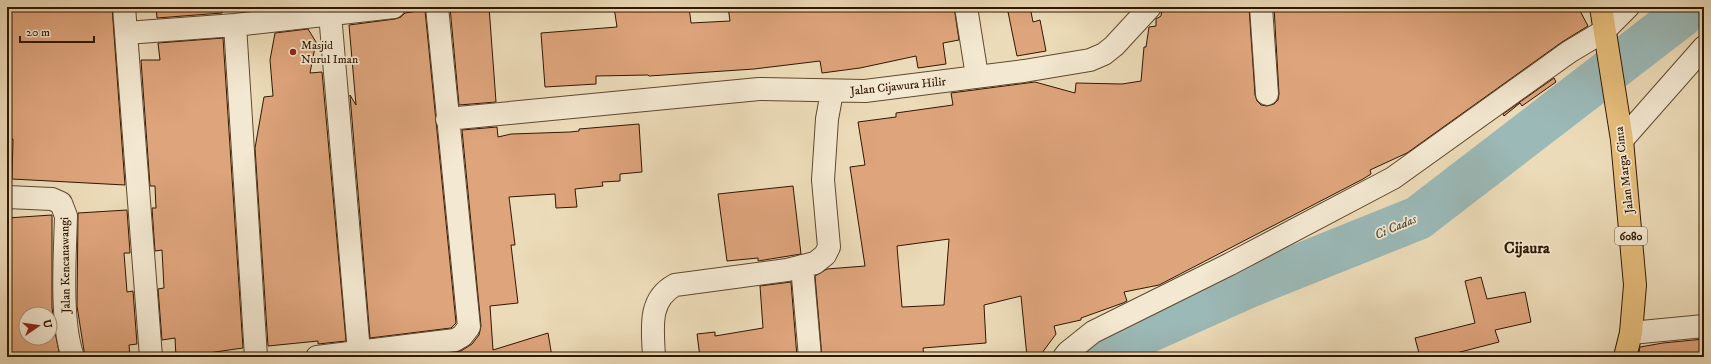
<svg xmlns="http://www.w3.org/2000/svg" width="1711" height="364" font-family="'IM FELL DW Pica',serif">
<rect width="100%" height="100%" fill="#ecdbb8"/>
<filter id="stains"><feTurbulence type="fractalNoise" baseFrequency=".005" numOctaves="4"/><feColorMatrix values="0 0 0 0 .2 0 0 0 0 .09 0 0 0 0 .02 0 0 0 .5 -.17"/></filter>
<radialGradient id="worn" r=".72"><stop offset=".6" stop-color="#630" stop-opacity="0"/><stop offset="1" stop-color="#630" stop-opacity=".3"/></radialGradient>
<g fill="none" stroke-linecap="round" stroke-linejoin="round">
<path stroke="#9bb9b7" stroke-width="44" d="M1105 357 1117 345 1251 285 1418 218 1682 15 1690 7"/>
</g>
<path fill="#dea47c" stroke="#311700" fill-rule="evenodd" d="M7 7H112L125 185 12 179 13 139 7 140Z
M156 7H222V13L157 18Z
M450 7H489L496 102 459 105Z
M614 7H689L691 23 730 21 728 7H899L900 11 925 7H954L959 40 943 43 946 64 918 68 916 56 860 68 822 73 820 61 754 69 649 76 648 75 596 76V84L545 87 541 33 617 27Z
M1007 7H1030L1033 22 1040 20 1046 51 1017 56Z
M1181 7H1249L1255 95 1257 101 1261 105 1267 106 1274 104 1278 100 1279 94 1274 7H1578L1588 26 1562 42 1407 153 1370 170 1371 174 1363 179 1159 285 1124 292 1127 301 1123 303 1081 318V320L1054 326 1056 334 1039 357H1027L1021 296 984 305 986 343 923 348 924 357H822L815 276 827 269 865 266 850 167 865 165 858 122 896 117V113L953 105 951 93 1035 82 1075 93 1076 83 1122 84 1141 81 1144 47H1146L1149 27 1156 26V19L1161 16 1162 9H1181ZM949 239 944 305 902 307 897 246Z
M425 10 456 323 451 328 370 338 350 95 356 105 349 25 395 19 401 17 405 13Z
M308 29 316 42 310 73 322 72 346 341 318 344V341L268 346 255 148 264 97 273 96 270 60 275 33Z
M223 38 243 348 208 353V357H176L175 338 162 340 158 289 164 288 162 250 155 251 152 208H156L155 186H150L141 60H160L158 43Z
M1554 78 1556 82 1522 106 1520 103 1504 116 1503 114Z
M639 124 642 172 620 174V181L602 182 603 186 575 189 577 207 556 208 555 194 509 197 515 245H511L518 303 490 306 493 350 548 333 552 357H419L461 351 472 344 479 335 481 326 462 130 497 127 498 137 511 134 570 132 579 131V129Z
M793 186 801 254 758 261V258L727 261 718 194Z
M127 210 130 253H124L127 292 133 291 137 344 129 345 130 357H85L77 306 78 213Z
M52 215V307L54 327 60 357H7V218ZM26 314H50V338H26Z
M1481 277 1487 299 1525 292 1531 322 1495 330 1499 342 1441 357H1420L1415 338 1475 323 1465 281Z
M791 282 797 357H700L697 334 715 332V336L763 328 760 286Z
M1704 339V357H1638L1640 347 1663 343Z"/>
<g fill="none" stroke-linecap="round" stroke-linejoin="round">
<g stroke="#60482e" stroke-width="24">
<path id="street" d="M124 7 151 357
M966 7 977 76
M1261 7 1267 94
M330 14 359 352
M235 25 256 357
M126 33 235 25 394 7
M447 119 759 89 865 91 1024 71 1090 60 1104 54 1114 46 1150 7
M1622 140 1704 47
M7 197 52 199 61 203 66 216C65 255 60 321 73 357
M802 266 810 357
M1631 333 1704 326
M317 357 455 340 462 336 469 327 437 7
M654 357C653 330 647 300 675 285L787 270 815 263 825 255 829 247 823 180 827 119 832 92
M1064 357 1068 352 1093 332 1230 264 1393 178 1569 52 1604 31 1628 7"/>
</g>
<g stroke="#311700" stroke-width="24">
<path id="primary" d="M1601 7 1622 140 1635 285 1631 333 1625 357"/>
</g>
<use href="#street" stroke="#f3e8d1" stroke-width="22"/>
<use href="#primary" stroke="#e6be7c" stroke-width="22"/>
</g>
<circle fill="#8f2418" stroke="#f3e8d1" stroke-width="1.5" cx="293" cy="52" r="4"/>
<g text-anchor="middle" stroke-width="3.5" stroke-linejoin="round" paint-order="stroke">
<rect fill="#f3e8d1" stroke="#6b563f" stroke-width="1" x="1615" y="227" width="32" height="18" rx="3"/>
<g font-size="11" font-weight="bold" fill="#311700">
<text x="1631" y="240">6080</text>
</g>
<g font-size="12" fill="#311700" stroke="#f3e8d1" text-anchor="start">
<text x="301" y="49">Masjid<tspan x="301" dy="14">Nurul Iman</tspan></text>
</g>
<g font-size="12" fill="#311700" stroke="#f3e8d1">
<text transform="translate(898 86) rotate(-6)" y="4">Jalan Cijawura Hilir</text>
<text transform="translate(1624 170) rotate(-97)" y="4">Jalan Marga Cinta</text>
<text transform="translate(65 265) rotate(-91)" y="4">Jalan Kencanawangi</text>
</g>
<g font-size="13" font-style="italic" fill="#565040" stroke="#f3e8d1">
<text transform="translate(1395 226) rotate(-23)" y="5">Ci Cadas</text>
</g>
<g font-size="16" font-weight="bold" fill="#311700" stroke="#f3e8d1">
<text x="1527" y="253">Cijaura</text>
</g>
</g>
<rect width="1711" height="364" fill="none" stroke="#ecdbb8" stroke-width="24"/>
<rect x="8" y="8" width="1695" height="348" fill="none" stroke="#311700" stroke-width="2"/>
<rect x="12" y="12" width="1687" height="340" fill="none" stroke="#311700"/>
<g transform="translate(38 326) rotate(77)"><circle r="19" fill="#f3e8d1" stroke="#a5947d"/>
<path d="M0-3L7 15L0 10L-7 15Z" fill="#8f2418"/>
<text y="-6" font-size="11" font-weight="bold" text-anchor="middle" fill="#311700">U</text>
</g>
<path d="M20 36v6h74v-6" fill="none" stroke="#311700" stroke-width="2"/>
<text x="26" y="36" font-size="12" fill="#311700" stroke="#f3e8d1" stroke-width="3" paint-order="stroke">20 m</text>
<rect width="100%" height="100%" filter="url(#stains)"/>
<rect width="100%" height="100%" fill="url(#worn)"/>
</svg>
